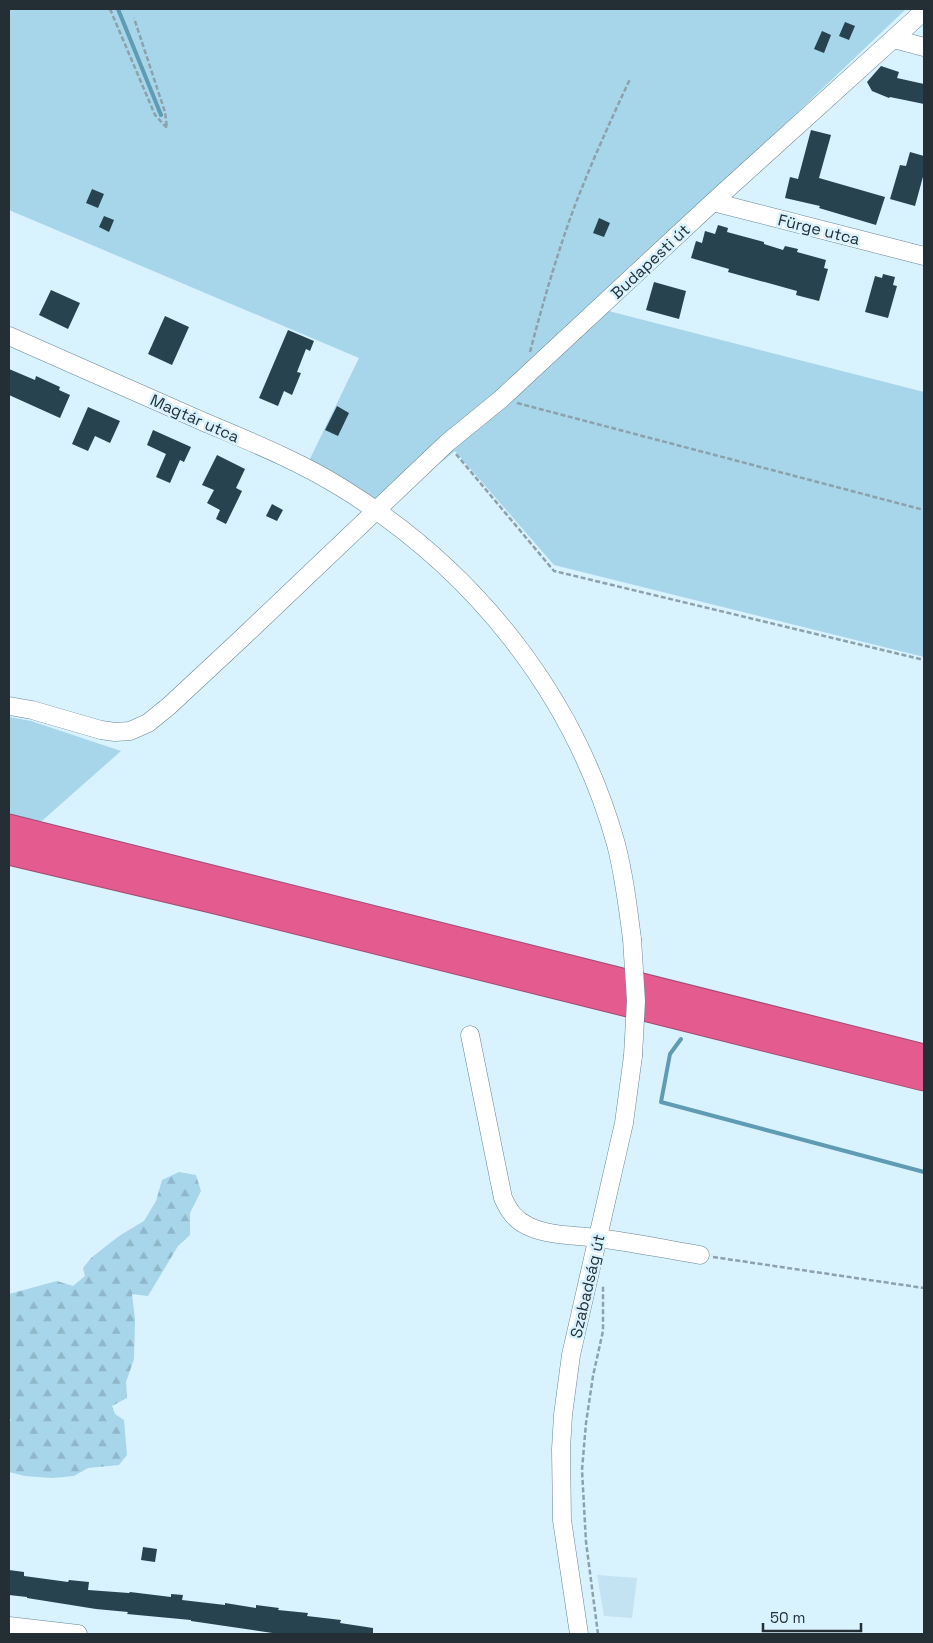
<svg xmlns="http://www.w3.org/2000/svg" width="933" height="1643" font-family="'Space Grotesk',sans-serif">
<defs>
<pattern id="forest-firs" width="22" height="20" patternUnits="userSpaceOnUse" patternTransform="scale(1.25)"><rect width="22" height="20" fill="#a7d5ea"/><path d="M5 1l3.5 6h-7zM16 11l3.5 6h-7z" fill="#8fb7c9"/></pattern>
</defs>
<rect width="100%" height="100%" fill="#d8f2fe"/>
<path fill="#c4e3f2" d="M597 1575 637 1578 632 1618 604 1616Z"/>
<path fill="#a7d5ea" d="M9 9H906L593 307 924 392V657L554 565 455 451 387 506 306 467 359 358 9 210Z
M9 717 31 721 121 751 9 850Z"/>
<path fill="url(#forest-firs)" d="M179 1172 196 1175 201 1191 190 1213V1235L178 1246 148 1296 132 1294 135 1320 134 1359 126 1382 127 1398 112 1406 115 1414 124 1420 127 1455 119 1465 88 1468 74 1476 52 1478 25 1476 9 1472V1426L11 1419H9V1294L57 1281 73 1286 85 1276 83 1268 91 1258 119 1236 144 1221 156 1201 162 1180Z"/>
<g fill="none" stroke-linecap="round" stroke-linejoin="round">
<path stroke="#609bb4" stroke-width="4" d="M118 9 161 115
M681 1039 670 1054 661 1102 924 1172"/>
</g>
<path fill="#27434f" d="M845 22 855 26 849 40 839 36Z
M822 31 831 35 824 53 814 49Z
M881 66 899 72 897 78 924 84V104L890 97 889 98 872 91 867 82Z
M811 130 831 135 819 178 885 197 876 225 819 208 820 206 785 198 790 177 798 179Z
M910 152 924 156V173L915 206 890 199 900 165 906 166Z
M92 189 104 194 98 208 86 203Z
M104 216 114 220 109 232 99 227Z
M599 218 610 223 604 237 593 233Z
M718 225 728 228 727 232 764 242V244L783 250 785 246 798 249 797 252 826 260 824 268 828 269 819 301 796 295 797 291 728 272 729 269 691 258 696 241 702 243 705 231 715 234Z
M883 274 895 277 893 285 897 286 888 318 865 312 875 276 882 278Z
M654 282 686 291 679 319 646 310Z
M51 290 80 303 68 329 39 315Z
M165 316 189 327 172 365 148 354Z
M288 330 314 341 310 351 306 349 297 372 301 373 292 395 284 391 278 406 259 398Z
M9 369 35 380 36 376 60 387 59 390 70 395 60 418 9 395Z
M337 406 349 413 338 436 325 430Z
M88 407 120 421 110 443 95 436 88 451 72 444Z
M153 430 191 447 184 462 180 460 170 483 156 477 166 454 147 445Z
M217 455 245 469 236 488 242 491 226 524 216 519 220 510 207 503 214 490 202 485Z
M272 504 283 510 277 521 266 516Z
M143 1547 157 1549 155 1562 141 1560Z
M9 1570 24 1572V1576L68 1582 69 1580 89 1582 88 1590 129 1593 130 1592 171 1597V1594L183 1595 182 1600 225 1605V1603L256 1608V1605L279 1608 278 1610 308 1613 307 1616 341 1620 340 1623 373 1628V1634H279L191 1621V1620L127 1614 128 1612 96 1609 27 1598V1597L9 1595Z"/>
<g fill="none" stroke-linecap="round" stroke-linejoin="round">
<g stroke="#688694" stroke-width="19">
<path id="minor" d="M894 39 924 47
M713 202 924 256
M9 336C74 365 139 394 204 422 251 442 299 461 342 488 474 569 574 694 616 844 624 875 628 907 632 939
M9 706 32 710 101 730 115 732 130 731 148 723 169 706 242 638 447 443 501 399 713 202 924 11
M470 1035 503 1198C509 1211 515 1220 528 1226 548 1236 575 1235 597 1238 631 1242 665 1249 700 1255
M9 1626 78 1634
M579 1634 562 1520 561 1449 563 1415 571 1355 624 1123 633 1056"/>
</g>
<g stroke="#a04c70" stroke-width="27">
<path id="highway" d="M9 827 924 1057
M9 852 216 901 924 1078"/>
</g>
<path stroke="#8da1ab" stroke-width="2.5" stroke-dasharray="5 2.5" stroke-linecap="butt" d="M110 9 155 115 167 128 165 112 134 18
M530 352C542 306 555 261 571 216 588 170 609 124 630 79
M517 403 924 510
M456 454 554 571 924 660
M713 1257 924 1288
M598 1634 586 1542 582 1470 586 1423 593 1376 603 1331V1286"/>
<use href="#minor" stroke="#fff" stroke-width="18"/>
<use href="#highway" stroke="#e45b90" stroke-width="25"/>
<g stroke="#688694" stroke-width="19" stroke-linecap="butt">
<path id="minor-bridge" d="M632 939 636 1001 633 1056"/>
</g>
<use href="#minor-bridge" stroke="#fff" stroke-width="18"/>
</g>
<g text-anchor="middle" stroke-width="5" stroke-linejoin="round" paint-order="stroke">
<g font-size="16" fill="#232f35" stroke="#d8f2fe">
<text transform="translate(819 229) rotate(14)" y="6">Fürge utca</text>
<text transform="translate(650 261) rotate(-43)" y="6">Budapesti út</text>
<text transform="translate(195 418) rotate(24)" y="6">Magtár utca</text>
<text transform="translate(587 1286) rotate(-77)" y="6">Szabadság út</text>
</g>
</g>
<rect width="933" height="1643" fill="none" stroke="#232f35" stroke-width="20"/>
<path d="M763 1623v8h98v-8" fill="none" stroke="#232f35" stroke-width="2.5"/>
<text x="770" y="1623" font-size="15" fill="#232f35" stroke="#d8f2fe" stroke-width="4" paint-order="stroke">50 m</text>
</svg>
